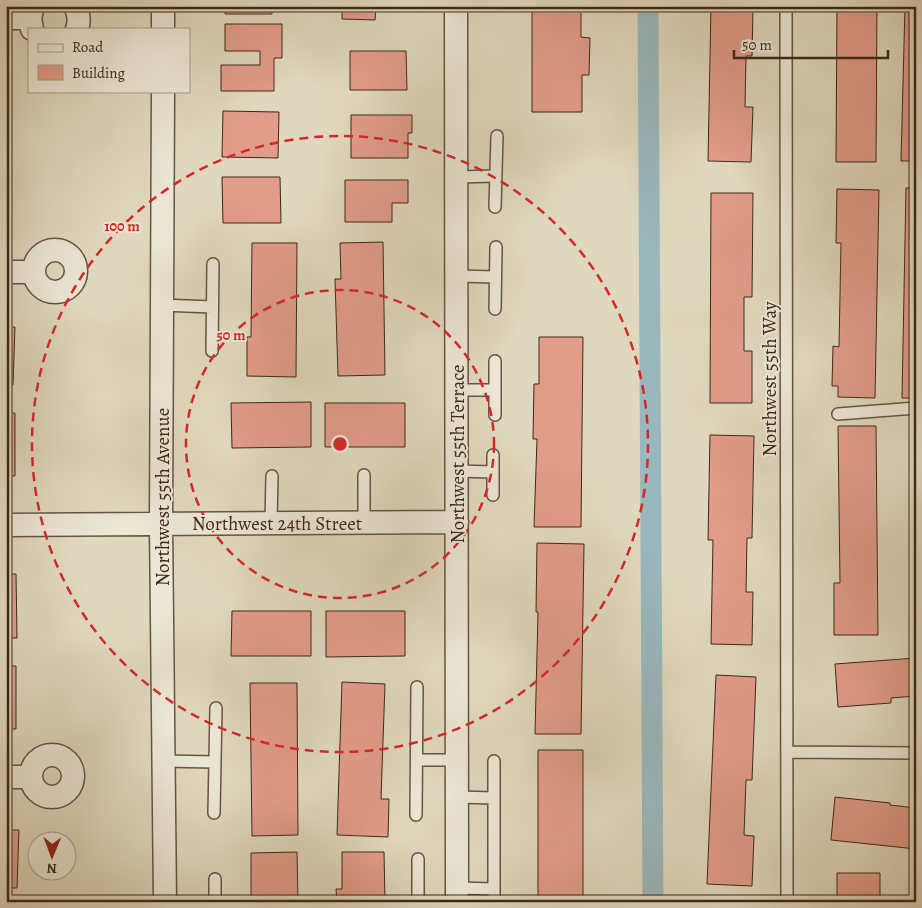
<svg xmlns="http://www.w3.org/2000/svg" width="922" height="908" font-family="Alegreya,serif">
<rect width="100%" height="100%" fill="#e0d8be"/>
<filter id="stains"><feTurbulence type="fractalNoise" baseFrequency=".004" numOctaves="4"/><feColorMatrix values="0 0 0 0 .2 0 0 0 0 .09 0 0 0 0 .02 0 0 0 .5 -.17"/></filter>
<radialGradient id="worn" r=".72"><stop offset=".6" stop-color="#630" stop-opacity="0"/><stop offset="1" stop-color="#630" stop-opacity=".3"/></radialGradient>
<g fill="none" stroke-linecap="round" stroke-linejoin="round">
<path stroke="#99b7bc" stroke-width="21" d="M648 6 653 902"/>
</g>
<path fill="#e29c8a" stroke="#3d2819" d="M225 6H272V14H225Z
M342 6H376L375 20 342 19Z
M532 6H581V37L590 38 589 75H582V112H532Z
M711 6H753L752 56H746L745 107H753L751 162 708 161Z
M837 6H877L876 162H836Z
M905 6H916V161H901Z
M225 24H282V58H274V91H221V65H260V51H225Z
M350 51H406L407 90H350Z
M223 111 279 112 278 158 222 157Z
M351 115H412V133H408V158H351Z
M222 177H280L281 223H223Z
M345 180H408V203H392V222H345Z
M906 188H916V398H902Z
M837 189 879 190 875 398 838 397V386H832L833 346 839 347 841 243H836Z
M711 193H753L752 297H744V351H752V403H710Z
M383 242 385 375 338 376 335 279H341L340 243Z
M252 243H297L296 377 247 376V337H251Z
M6 327H15L13 385 6 384Z
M539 337H583L581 527H534L537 439H533L534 384H539Z
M311 402V447L232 448 231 403Z
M325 403H405V447H325Z
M6 413H15V476H6Z
M838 426H876L878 635H834V583H840Z
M710 435 754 436 752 538H747L746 592H753L752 645 711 644 713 540H708Z
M537 543 584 544 581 734H535L538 612H536Z
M6 574H16L17 638H6Z
M232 611H311V656H231Z
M326 611H405V656L326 657Z
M916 658V696L891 698V703L838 707 835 664Z
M6 666H16V729H6Z
M716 675 756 677 752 780H746L744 835 754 836 752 886 707 884Z
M342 682 385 684 381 799H389L388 837 337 835Z
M250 683H297L298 835 252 836Z
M538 750H583V902H534H538Z
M835 797 890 803V805L916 808V849L831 840Z
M6 830H19L17 888H6Z
M297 852 298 902H251V853Z
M342 852H384L385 902H337L336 889H342Z
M837 873H880V902H837Z"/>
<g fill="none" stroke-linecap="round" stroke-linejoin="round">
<g stroke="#665442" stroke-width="14">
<path id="lane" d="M786 6 787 902
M457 177 496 176
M495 207 497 136
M457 276 495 277
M162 305 212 307
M495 309 496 247
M212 351 213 264
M495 361V415
M457 390H495
M838 414 916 408
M493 455V495
M457 471 493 472
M271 523 272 476
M364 523V475
M787 752 916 753
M417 760H457
M163 761 215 762
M494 761V889
M457 797 494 798
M214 813 216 708
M416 815 417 687
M215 879V902
M457 888 494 889V902
M418 902V859"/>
</g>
<g stroke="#665442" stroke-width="25">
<path id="street" d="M75 6C79 14 80 21 77 29
M456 6 457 902
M6 18H30
M32 29 30 18 33 6
M163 29V6
M163 91 161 524 165 902
M34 271a21 21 0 1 1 42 0a21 21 0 1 1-42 0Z
M6 272H33
M6 525 457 522
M31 776a21 21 0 1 1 42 0a21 21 0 1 1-42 0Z
M6 777H31"/>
</g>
<use href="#lane" stroke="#ebe6d5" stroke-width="11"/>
<use href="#street" stroke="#ebe6d5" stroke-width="22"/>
</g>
<g fill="none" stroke="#d62828" stroke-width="2.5" stroke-dasharray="9 6">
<circle cx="340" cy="444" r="154"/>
<circle cx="340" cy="444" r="308"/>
</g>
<g text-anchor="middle" stroke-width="4" stroke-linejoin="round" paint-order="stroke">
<g font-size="19" fill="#3d2819" stroke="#ebe6d5">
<text transform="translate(769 379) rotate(-90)" y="7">Northwest 55th Way</text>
<text transform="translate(457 454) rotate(-90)" y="7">Northwest 55th Terrace</text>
<text transform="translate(162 497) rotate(-90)" y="7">Northwest 55th Avenue</text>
<text x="277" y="530">Northwest 24th Street</text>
</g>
</g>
<circle cx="340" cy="444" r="8" fill="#d62828" stroke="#ebe6d5" stroke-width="2.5"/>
<g font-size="15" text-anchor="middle" font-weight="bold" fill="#d62828" stroke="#ebe6d5" stroke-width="4" stroke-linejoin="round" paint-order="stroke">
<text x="122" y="231">100 m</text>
<text x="231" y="340">50 m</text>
</g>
<rect width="922" height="908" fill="none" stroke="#e0d8be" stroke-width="25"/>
<rect x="8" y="8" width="907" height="893" fill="none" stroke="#3d2819" stroke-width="2.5"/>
<rect x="12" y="12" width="897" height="883" fill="none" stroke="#3d2819"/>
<rect x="28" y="28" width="162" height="65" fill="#ebe6d5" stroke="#a59a8a"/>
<rect x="38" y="44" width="25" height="8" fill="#ebe6d5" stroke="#a59a8a"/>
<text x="72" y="52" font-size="15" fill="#3d2819">Road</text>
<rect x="38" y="65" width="25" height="15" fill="#e29c8a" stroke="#a59a8a"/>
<text x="72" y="78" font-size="15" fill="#3d2819">Building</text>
<g transform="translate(52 856) rotate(181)"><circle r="24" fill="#ebe6d5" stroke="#a59a8a"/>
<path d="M0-4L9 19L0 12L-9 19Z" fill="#8f2418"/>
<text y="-8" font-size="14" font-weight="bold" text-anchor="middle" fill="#3d2819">N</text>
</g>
<path d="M734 50v8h154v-8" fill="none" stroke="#3d2819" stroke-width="2.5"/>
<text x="742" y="50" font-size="15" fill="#3d2819" stroke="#ebe6d5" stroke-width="4" paint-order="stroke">50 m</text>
<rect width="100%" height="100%" filter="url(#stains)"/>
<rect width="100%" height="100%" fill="url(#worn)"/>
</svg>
